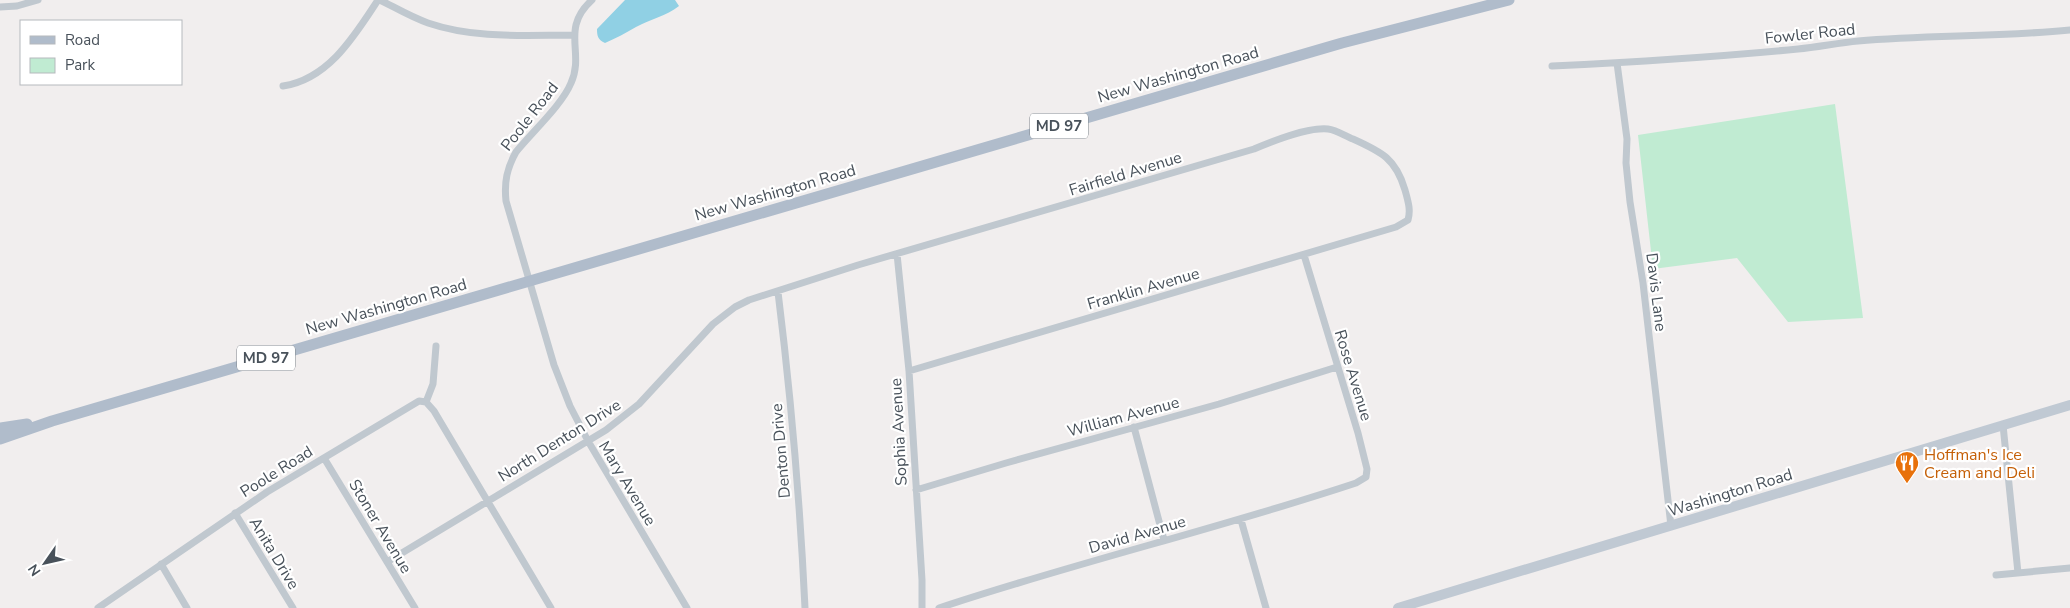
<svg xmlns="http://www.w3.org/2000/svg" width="2070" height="608" font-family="'Nunito Sans',sans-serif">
<rect width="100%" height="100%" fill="#f1eeee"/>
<path fill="#c0ebd2" d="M1835 104 1863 318 1788 322 1737 258 1653 269 1638 135Z"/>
<path fill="#90d0e4" d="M625 0H675L679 6C666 16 651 19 636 27 626 33 616 38 605 43 598 40 597 36 597 29Z"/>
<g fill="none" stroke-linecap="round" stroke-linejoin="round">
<path stroke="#c0c8cf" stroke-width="7" d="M380 0C396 8 411 17 428 23 475 39 524 35 573 35
M592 0C560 29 585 52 571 83 562 105 532 132 516 152 507 168 504 182 506 201L554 365 570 406 588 441 687 608
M0 7 17 6 38 0
M1617 63 1627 139 1626 163 1630 202 1643 283 1671 526
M1552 66C1634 62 1716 57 1798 49 1818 47 1838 43 1858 41 1929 35 1999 37 2070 30
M283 86C329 79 355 35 378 0
M897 254 909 371 922 580V608
M778 292C791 397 800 502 805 608
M426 402 434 411 551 608
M426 402 433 384 436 346
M2003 425 2018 573
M1134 427 1164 540
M324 458 415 608
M916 490 1006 463 1219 404 1337 367
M235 513 293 608
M1241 520 1266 608
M387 562 606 430 639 404 713 324 735 307 749 300 858 265 1254 149C1273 141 1307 127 1328 129 1337 130 1345 136 1353 139 1382 152 1396 159 1405 190 1408 201 1411 210 1408 220L1396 227 909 371
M161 564 187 608
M1996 575 2070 568
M98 608 267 492 414 404 419 401 426 402
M939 608C1077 562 1218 529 1356 483L1366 477 1367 469 1358 433 1304 255"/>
<path stroke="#c0c9d3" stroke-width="10" d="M1398 608 2070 405"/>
<path stroke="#b0bccb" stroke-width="11" d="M0 428 27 424
M0 439 52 421 1342 43 1509 0"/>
</g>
<defs>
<g id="restaurant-pin" transform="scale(1.25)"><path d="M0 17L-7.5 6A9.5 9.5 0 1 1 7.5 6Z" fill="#e8710a" stroke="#fff"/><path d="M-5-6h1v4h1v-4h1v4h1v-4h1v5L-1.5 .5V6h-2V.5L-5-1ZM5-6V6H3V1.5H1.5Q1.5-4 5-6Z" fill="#fff"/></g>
</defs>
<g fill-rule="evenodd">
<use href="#restaurant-pin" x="1907" y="463"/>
</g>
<g text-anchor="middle" stroke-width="4.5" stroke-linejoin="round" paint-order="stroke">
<g fill="#fff" stroke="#7f858c" stroke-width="1">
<rect x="1030" y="113.5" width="58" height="25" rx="4"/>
<rect x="237" y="345.5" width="58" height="25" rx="4"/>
</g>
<g font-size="15" font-weight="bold" fill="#48515a">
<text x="1059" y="131">MD 97</text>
<text x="266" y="363">MD 97</text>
</g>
<g font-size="16" fill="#48515a" stroke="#fff">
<text transform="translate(1810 33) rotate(-6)" y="6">Fowler Road</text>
<text transform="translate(1178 74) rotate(-16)" y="6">New Washington Road</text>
<text transform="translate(529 116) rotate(-52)" y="6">Poole Road</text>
<text transform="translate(1125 173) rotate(-17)" y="6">Fairfield Avenue</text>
<text transform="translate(775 192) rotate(-16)" y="6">New Washington Road</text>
<text transform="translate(1143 288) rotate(-16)" y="6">Franklin Avenue</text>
<text transform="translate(1657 292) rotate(83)" y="6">Davis Lane</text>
<text transform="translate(386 306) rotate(-16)" y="6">New Washington Road</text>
<text transform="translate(1354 375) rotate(73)" y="6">Rose Avenue</text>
<text transform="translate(1123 416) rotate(-15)" y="6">William Avenue</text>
<text transform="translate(898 432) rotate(-93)" y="6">Sophia Avenue</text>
<text transform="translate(559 440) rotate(-32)" y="6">North Denton Drive</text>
<text transform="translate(780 451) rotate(-95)" y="6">Denton Drive</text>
<text transform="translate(276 471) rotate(-32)" y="6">Poole Road</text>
<text transform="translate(628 483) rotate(59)" y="6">Mary Avenue</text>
<text transform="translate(1730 492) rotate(-17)" y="6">Washington Road</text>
<text transform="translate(381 526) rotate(59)" y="6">Stoner Avenue</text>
<text transform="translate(1137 534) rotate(-16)" y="6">David Avenue</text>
<text transform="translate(275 553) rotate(59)" y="6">Anita Drive</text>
</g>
<g font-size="16" fill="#c56008" stroke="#fff" text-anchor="start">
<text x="1924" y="460">Hoffman's Ice<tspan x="1924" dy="18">Cream and Deli</tspan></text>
</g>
</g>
<rect x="20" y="20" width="162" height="65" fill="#ffffff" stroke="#b6b9bd"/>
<rect x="30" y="36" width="25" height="8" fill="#b0bccb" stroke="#b6b9bd"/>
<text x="65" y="45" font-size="15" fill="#48515a">Road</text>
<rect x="30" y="58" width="25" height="15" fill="#c0ebd2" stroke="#b6b9bd"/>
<text x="65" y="70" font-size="15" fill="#48515a">Park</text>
<g transform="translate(45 563) rotate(236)" stroke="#ffffff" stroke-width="4" paint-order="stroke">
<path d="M0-4L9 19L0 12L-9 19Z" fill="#48515a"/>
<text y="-8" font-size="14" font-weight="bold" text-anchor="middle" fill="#48515a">N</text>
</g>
</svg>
